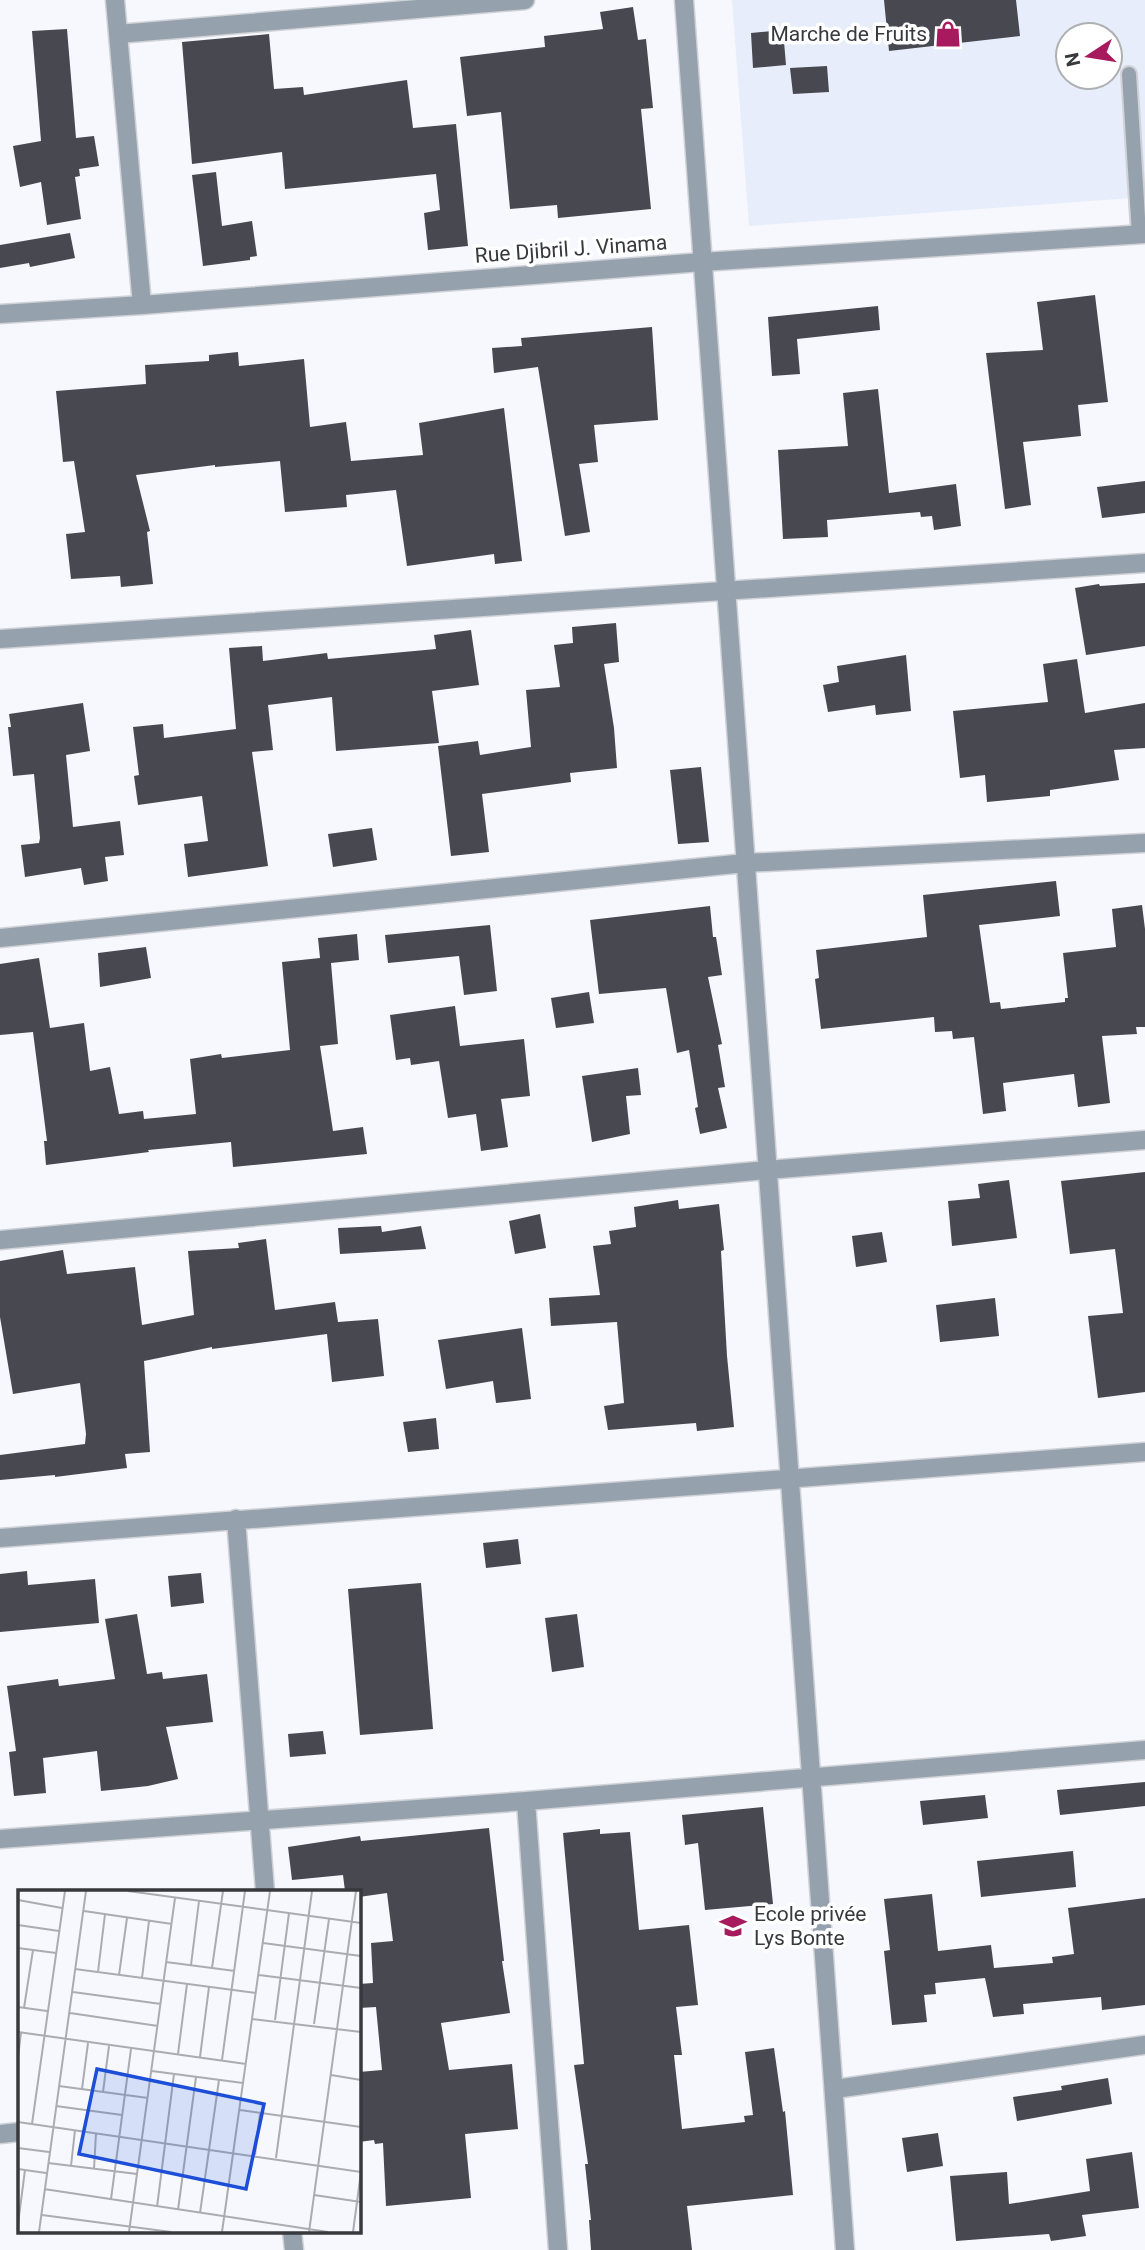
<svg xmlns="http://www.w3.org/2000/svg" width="1145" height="2250" font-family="Roboto,sans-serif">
<rect width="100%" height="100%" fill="#f6f8fe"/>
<path fill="#e7edfa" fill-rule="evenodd" d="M732 0H1145V197L749 226ZM1068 35H1110V77H1068Z"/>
<path fill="#484850" d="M884 0H1016L1020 36 889 51Z
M633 7 638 40 646 39 653 108 641 109 651 209 558 218 557 205 510 209 501 112 467 116 460 57 545 47 544 36 603 29 600 12Z
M67 29 76 138 94 136 99 166 79 169 80 176 75 177 81 219 47 225 41 182 20 187 13 146 41 141 32 31Z
M783 30 786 65 753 68 751 33Z
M269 34 274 89 303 87 304 95 407 80 413 128 456 124 468 246 428 250 424 213 440 210 436 174 285 189 282 152 192 164 182 42Z
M827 66 829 92 793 94 790 68Z
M216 172 222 226 252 221 257 256 250 257V260L203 266 192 175Z
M70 233 75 258 30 267 29 263 0 268V245Z
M1095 295 1108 402 1078 405 1081 436 1023 442 1031 505 1005 509 986 353 1043 350 1037 302Z
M878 306 880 330 797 339 800 374 772 376 768 317Z
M652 327 658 420 594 425 598 462 579 464 590 532 565 536 538 367 494 373 492 348 522 346 521 338Z
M238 352 239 366 304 359 310 427 346 422 351 461 423 455 419 423 504 408 522 561 495 564 494 554 407 566 396 490 346 495 347 507 285 512 280 461 215 467V465L136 475 150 531 147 532 153 584 121 587 120 576 71 579 66 534 85 532 74 461 63 462 56 391 146 384 145 365 209 361V355Z
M878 389 889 493 956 484 961 526 934 530 932 516 921 517 920 512 827 520 828 537 783 539 778 450 848 446 843 393Z
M1145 481V513L1102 518 1097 487Z
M1145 583V646L1086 655 1075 588 1099 584 1100 586Z
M616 623 619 662 604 664 614 728 617 768 570 773 571 782 482 794 489 852 451 856 438 746 478 741 480 755 531 747 526 690 560 687 554 645 573 643 572 627Z
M471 630 479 685 432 691 439 743 336 751 332 697 268 705 273 750 252 752 268 866 188 877 184 844 208 841 202 796 138 805 134 776 139 775 133 727 163 724 164 738 236 729 229 648 262 646 263 661 327 653 328 659 436 649 434 635Z
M906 655 911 711 876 715 875 705 828 712 823 685 839 682 837 666Z
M1077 659 1085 713 1145 703V748L1114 750 1119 780 1050 790V796L987 802 985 775 960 778 953 711 1048 702 1043 664Z
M83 703 90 751 66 755 73 827 120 821 124 855 105 857 108 881 84 885 81 868 25 877 21 845 39 843 40 838 34 774 13 776 8 727H11L9 714Z
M701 767 709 842 678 844 670 770Z
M372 828 377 860 333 867 328 834Z
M1056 881 1060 916 979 925 990 1003 1000 1002 1001 1009 1065 1002V998H1068L1063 953 1116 947 1112 909 1142 905 1145 929V1027H1136L1137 1034 1102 1036 1110 1103 1078 1107 1074 1074 1003 1083 1006 1111 983 1114 974 1037 953 1039 952 1031 935 1032 934 1017 821 1029 815 979 819 978 816 950 927 937 923 895Z
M710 906 713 937H716L722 975 708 977 722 1044 718 1045 725 1087 718 1088 727 1128 700 1134 695 1108 698 1107 689 1050 677 1053 666 988 599 994 590 920Z
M490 925 497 991 464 995 459 956 388 963 385 935Z
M357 934 359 960 331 963 338 1044 320 1046 333 1131 363 1127 367 1154 233 1167 231 1142 148 1150 149 1152 46 1165 44 1141H47L33 1032 0 1035V964L39 958 50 1028 84 1023 90 1071 110 1067 119 1114 143 1111 144 1119 196 1114 190 1059 221 1054 222 1058 290 1050 282 962 320 958 318 938Z
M146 947 151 978 100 987 98 953Z
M589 992 594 1023 556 1028 551 998Z
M455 1006 460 1046 524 1039 530 1096 501 1099 508 1147 481 1151 476 1114 448 1118 439 1061 411 1065 410 1058 396 1060 390 1015Z
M638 1068 641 1095 626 1096 630 1134 592 1142 582 1076Z
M1145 1172V1392L1098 1398 1088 1316 1123 1313 1115 1249 1070 1254 1061 1181Z
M1009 1180 1017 1238 952 1246 948 1201 980 1198 978 1184Z
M678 1200 679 1209 719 1204 724 1250 721 1251 727 1356 734 1427 697 1431 696 1423 608 1430 604 1406 624 1403 617 1322 551 1326 549 1298 600 1295 593 1246 611 1244 609 1231 636 1227 634 1207Z
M540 1214 546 1248 515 1254 509 1221Z
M381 1226 382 1232 421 1226 426 1249 340 1254 338 1228Z
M882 1232 887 1262 856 1267 852 1236Z
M266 1239 275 1310 335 1302 338 1322 378 1319 384 1376 332 1382 327 1334 212 1349V1347L144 1361 150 1452 125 1454 127 1468 55 1477V1475L0 1480V1455L85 1444 86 1434 80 1383 13 1394 0 1317V1261L63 1250 67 1274 135 1267 142 1325 194 1315 188 1251 239 1248 238 1243Z
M995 1298 999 1336 940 1342 936 1305Z
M522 1328 531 1399 496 1403 493 1381 446 1389 438 1340Z
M436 1418 439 1449 408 1452 403 1422Z
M518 1539 521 1564 486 1568 483 1543Z
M27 1571 28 1585 95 1579 99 1623 0 1632V1574Z
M201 1573 204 1603 171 1607 168 1576Z
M421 1583 433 1729 360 1735 348 1589Z
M137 1614 147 1674 162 1672 163 1679 207 1674 213 1722 166 1727 178 1779 148 1786 101 1791 97 1751 43 1758 46 1793 14 1796 9 1752 16 1751 7 1686 58 1679 59 1686 115 1679 105 1619Z
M577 1614 584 1667 552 1672 545 1618Z
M323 1731 326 1754 290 1757 288 1734Z
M1145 1782V1806L1060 1815 1057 1790Z
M985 1795 988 1818 923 1825 920 1801Z
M763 1807 773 1904 705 1910 698 1843 685 1845 682 1815Z
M489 1828 504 1961H502L510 2013 441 2023 449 2070 512 2064 518 2129 465 2134 471 2198 386 2206 383 2143 375 2144 374 2140 359 2142V2072L382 2070 376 2007 359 2008V1984L373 1983 371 1943 393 1941 387 1893 359 1897V1891H345L343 1875 292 1880 288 1847 360 1836 361 1841Z
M600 1829V1834L630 1832 639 1930 689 1925 698 2005 676 2007 682 2055H674L682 2129 745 2122 744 2116 753 2115 745 2052 774 2048 783 2112 785 2111 793 2195 687 2206 692 2250H591L589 2220H591L585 2164H588L574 2065 584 2064 563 1833Z
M1073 1851 1076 1887 981 1897 977 1861Z
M932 1894 938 1951 991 1945 994 1968 1053 1963 1052 1957 1074 1954 1068 1908 1145 1898V2005L1102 2010 1101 1997 1023 2004 1024 2014 993 2017 985 1978 935 1983 936 1994 924 1995 927 2022 892 2025 884 1951 890 1950 884 1899Z
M1108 2078 1112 2104 1017 2121 1013 2097 1062 2090 1061 2086Z
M938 2133 943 2166 907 2172 902 2138Z
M1132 2152 1139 2208 1082 2215 1086 2236 1051 2241 1049 2234 956 2241 950 2176 1007 2172 1009 2204 1090 2191 1086 2159Z"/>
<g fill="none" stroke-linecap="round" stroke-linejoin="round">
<g stroke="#d0d2d7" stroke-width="18">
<path id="service" d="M1129 74 1139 234"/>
</g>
<g stroke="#d0d2d7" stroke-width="21">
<path id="minor" d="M115 0 142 305
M684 0 845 2250
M118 34 525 0
M0 639 1145 563
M0 938 745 863 1145 843
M0 1240 767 1170 1145 1140
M236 1519 265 1891
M0 1538 1145 1452
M526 1801 558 2250
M0 1839 526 1801 1145 1750
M835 2089 1145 2045
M0 2134 19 2132
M292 2231 294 2250"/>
</g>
<g stroke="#d0d2d7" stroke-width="21">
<path id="tertiary" d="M0 314 142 305 702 262 1145 234"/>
</g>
<use href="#service" stroke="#95a2ad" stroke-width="14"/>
<use href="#minor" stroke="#95a2ad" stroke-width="18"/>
<use href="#tertiary" stroke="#95a2ad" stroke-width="18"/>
</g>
<defs>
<g id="shop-bare" transform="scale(2.1)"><path d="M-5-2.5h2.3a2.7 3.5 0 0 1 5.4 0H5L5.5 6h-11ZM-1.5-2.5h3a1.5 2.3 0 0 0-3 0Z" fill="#a71a5d" stroke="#fff" stroke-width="2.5" paint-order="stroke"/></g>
<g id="school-bare" transform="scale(2.1)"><path d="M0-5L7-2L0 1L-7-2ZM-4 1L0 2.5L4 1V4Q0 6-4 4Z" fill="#a71a5d" stroke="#fff" stroke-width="2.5" paint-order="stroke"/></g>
</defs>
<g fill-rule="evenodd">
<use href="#shop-bare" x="948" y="34"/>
<use href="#school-bare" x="733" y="1926"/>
</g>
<g text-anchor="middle" stroke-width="7" stroke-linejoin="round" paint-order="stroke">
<g font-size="21" fill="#37393c" stroke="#fff" text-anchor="end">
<text x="927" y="41">Marche de Fruits</text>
<text x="754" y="1921" text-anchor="start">Ecole privée<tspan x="754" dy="24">Lys Bonte</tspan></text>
</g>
<g font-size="21" fill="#37393c" stroke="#fff">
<text transform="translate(571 249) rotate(-4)" y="7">Rue Djibril J. Vinama</text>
</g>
</g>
<g transform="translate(18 1890)">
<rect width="343" height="343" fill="#f6f8fe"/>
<path fill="none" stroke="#aaacb0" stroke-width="2" d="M110 1 343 33M0 10 44 18M66 21 154 34M0 35 41 41M245 53 343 66M0 58 38 63M148 72 217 81M173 75 181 11M194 78 205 1M57 79 238 103M80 82 87 24M101 85 109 28M241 85 343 98M124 88 131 31M55 102 143 114M0 117 29 121M6 118 15 60M52 123 140 136M234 129 343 142M257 130 271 23M296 134 311 29M0 142 228 174M160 164 169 94M0 167 3 143M182 167 191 97M204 170 227 1M134 181 225 193M313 185 343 190M41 196 130 208M64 199 70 153M85 202 91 156M38 216 104 225M222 220 343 237M0 232 343 282M14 234 47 1M0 258 31 262M237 265 242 223M258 268 294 1M30 273 119 284M53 276 57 240M0 279 28 283M76 279 78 243M26 299 310 342M296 305 343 312M93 309 113 159M139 317 156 184M160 320 178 187M182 323 201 190M24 325 153 342M0 334 7 280M21 342 68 1M111 342 157 8M204 342 252 1M291 342 338 1M335 342 343 282"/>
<path fill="#1d4ed8" fill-opacity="0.15" stroke="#1d4ed8" stroke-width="3.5" d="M79 179 246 214 228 299 61 264Z"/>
<rect width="343" height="343" fill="none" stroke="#37393c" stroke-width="3.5"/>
</g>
<g transform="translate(1089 56) rotate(258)"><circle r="33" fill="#ffffff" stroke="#afb0b1" stroke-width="2"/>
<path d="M0-5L12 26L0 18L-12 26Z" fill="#a71a5d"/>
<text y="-10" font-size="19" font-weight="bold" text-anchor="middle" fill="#37393c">N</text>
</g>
</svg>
